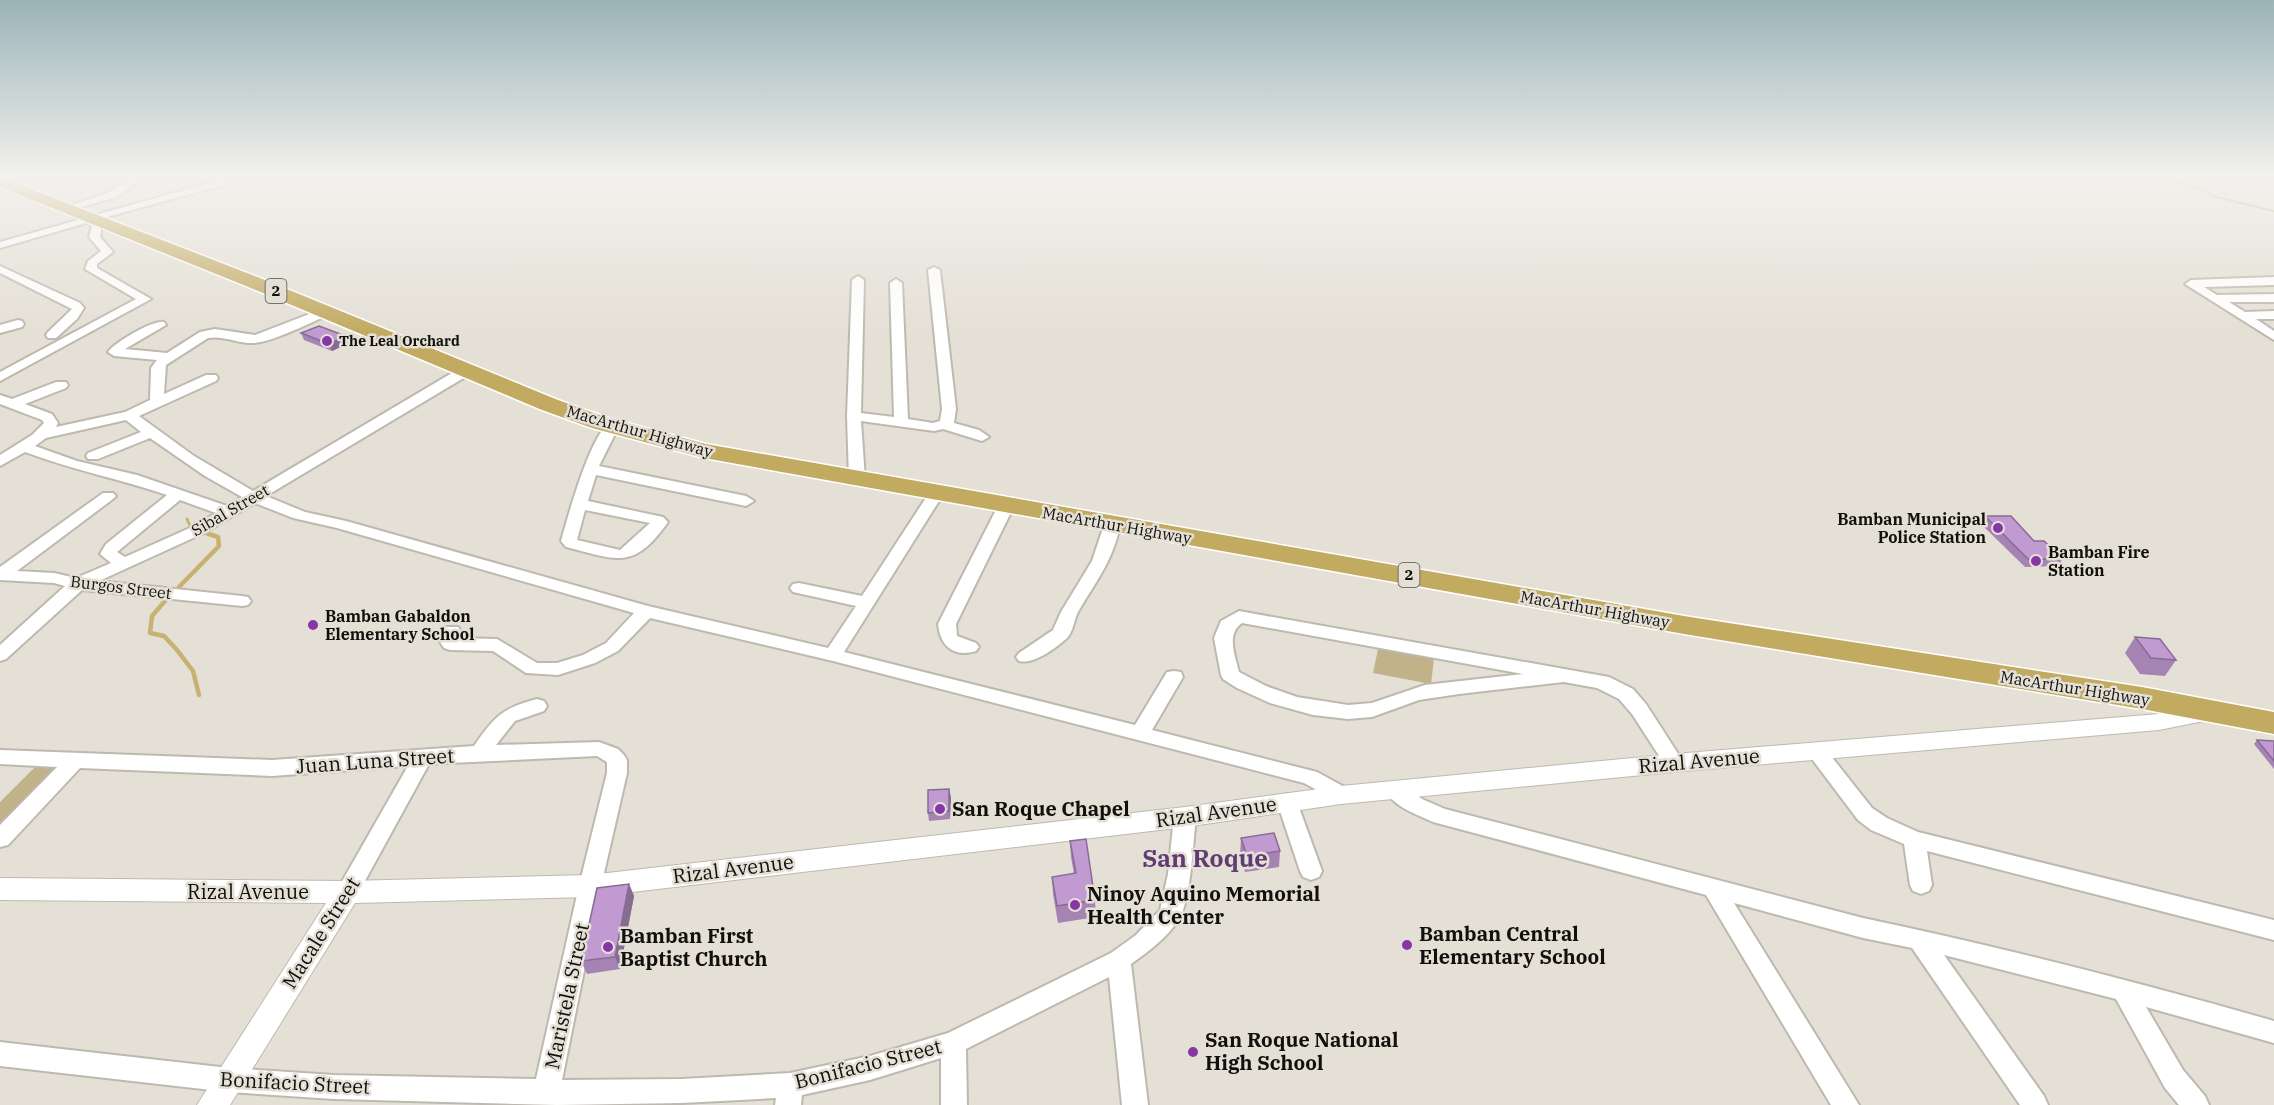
<svg xmlns="http://www.w3.org/2000/svg" width="2274" height="1105" font-family="'IBM Plex Serif',serif">
<rect width="100%" height="100%" fill="#e4e0d6"/>
<path fill="#c1b289" d="M1378 649 1434 659 1431 684 1373 673Z
M36 766 62 767 0 830V802Z"/>
<g fill="none" stroke-linecap="round" stroke-linejoin="round">
<path stroke="#c9b171" stroke-width="2" d="M2136 177 2164 179 2210 192 2213 196 2274 211"/>
<path stroke="#c9b171" stroke-width="3" d="M187 519 191 528 195 529"/>
<path stroke="#c9b171" stroke-width="4.5" d="M179 587 219 546 218 537 203 532
M170 595 152 616 150 633 164 636 177 650 193 671 199 695"/>
<g stroke="#bdb9af" stroke-width="4">
<path id="minor" d="M134 177H145L116 197 68 211 63 208 108 193Z
M222 177H233L223 185 103 218 100 237 113 252 97 264V268L151 299 0 381V372L136 299 85 269 88 261 101 251 89 237 93 221 0 248V242L216 181Z
M0 266 80 303 84 308 77 319 56 338H48L46 335 48 332 72 309 0 273Z
M934 267 940 270 956 409 954 423 979 430 989 437 982 441 943 429 934 431 861 421 865 479 862 482H852L849 479 847 416 852 280 858 276 864 280 861 413 894 417 890 283 896 279 902 283 908 419 933 423 940 421 942 409 928 270Z
M2274 277V285L2204 287 2217 295 2274 294V302H2229L2245 312 2274 311V319H2256L2274 331V340L2185 284 2191 280Z
M325 308 329 309V315C311 322 273 342 254 343 239 344 223 335 208 338L166 365 164 394 206 375H216L218 378 216 381 139 416 194 456 253 491 462 367H472L474 370 472 373 266 496 305 512 346 521 648 606 828 648 856 606 793 592 790 588 793 584 799 583 862 596 931 490H941L944 493 844 652 1135 725 1167 672 1174 671 1181 672 1183 677 1152 730 1317 772 1348 789 1351 795 1348 801 1341 803 1304 783 833 661 650 618 618 651 595 663 558 675 526 673 493 651 450 650 444 648 438 639 446 627H458L461 631 457 638 497 639 537 663H557L583 655 606 643 634 613 337 528 293 518 255 503 204 533 99 581 242 596 248 597 251 601 248 605 242 606 82 590 6 659 0 661V645L65 586 54 583 0 580V567L103 493H113L116 496 113 499 17 571 54 573 76 578 111 563 100 554 106 544 167 495C120 479 72 470 25 452L0 466V455L32 435 44 423 42 420 0 404V395L12 399 56 382H66L68 385 66 388 25 404 52 414 58 423 56 427 125 412 150 400 151 368 157 360 114 356 108 352C115 342 153 320 164 322L166 325 125 349 167 353 200 332 215 329 255 335ZM126 420 141 432 88 453 86 456 88 459H98L150 438 205 476 242 497 227 506 137 475 77 461 35 446 46 438ZM180 500 216 513 192 527 125 557 117 552Z
M18 320 22 321 24 324 22 327 0 333V325Z
M612 422 619 426 599 466 746 496 754 501 746 506 596 475 588 501 663 517 668 522C633 571 618 560 566 547L561 541C567 520 592 427 612 422ZM585 510 650 523 620 550 577 540Z
M1006 501 1014 506 956 624 957 636 976 643 979 647 976 651C954 658 940 646 938 624L998 506Z
M1112 520 1120 525C1114 559 1095 583 1078 612 1074 620 1073 632 1067 638 1056 648 1033 665 1019 661L1016 657 1019 653 1053 630 1061 612 1092 561 1104 525Z
M1239 611 1609 677 1633 689 1646 704 1684 763 1681 768 1674 770 1667 768 1632 714 1619 699 1597 688 1564 682 1459 694 1419 700 1372 717 1348 719 1313 715 1270 703 1237 688 1223 679 1221 675 1214 638 1221 621ZM1242 623 1523 674 1425 685 1372 703 1348 705 1297 697 1266 686 1239 672C1235 655 1226 634 1242 623Z
M537 699 544 701 547 706 544 711 515 721 496 745 599 742 618 749 624 755 627 760V773L601 886 562 1080 682 1079 790 1073 870 1056 948 1033 1111 953 1136 935 1160 910 1168 874 1174 817 1178 811 1185 809 1192 811 1196 817C1193 841 1191 900 1179 919 1168 937 1148 952 1131 964L1148 1105H1122L1109 977 966 1049 967 1105H941V1058L870 1080 802 1095 801 1105H775L776 1098 682 1103 557 1105 334 1099 229 1092 0 1066V1042L229 1068 334 1075 536 1079 579 886 607 773V762L597 756 429 764 355 899 347 901 339 899 336 892 408 766 272 776 80 768 8 845 0 847V825L57 767 0 764V750L272 760 474 746C494 717 502 708 537 699Z
M1816 744 1823 746 1872 808 1887 818 1918 832 2274 920V940L1927 851 1932 885 1929 891 1921 894 1913 891 1910 885 1904 844 1871 830 1858 820 1806 751 1809 746Z
M1395 782 1402 784 1422 799 1445 809 1863 918C2001 947 2138 982 2274 1021V1043L2146 1007 2183 1070 2205 1096 2209 1105H2179L2165 1088 2116 999 1944 955 2044 1096 2048 1105H2020L1912 948 1863 938 1734 903 1859 1105H1831L1706 895 1433 822C1416 814 1394 807 1385 790L1388 784Z
M1287 794 1294 796 1297 802 1322 871 1319 877 1311 880 1303 877 1300 871 1277 802 1280 796Z"/>
</g>
<g stroke="#bdb9af" stroke-width="2">
<path id="tertiary" d="M2211 704 2219 706 2222 712 2219 718 2159 730 1674 772 1341 804 1185 827 590 897 355 903 230 1105H197L326 903 0 900V878L347 881 590 875 1185 807 1341 786 1674 754 2159 714Z"/>
</g>
<g stroke="#fff" stroke-width="3">
<path id="trunk" d="M0 177 260 278 558 400 608 418 706 444 1684 616 2142 687 2274 712V734L2142 709 1684 634 704 458 592 428 542 410 246 286 0 187Z"/>
</g>
<use href="#minor" fill="#fff" fill-rule="evenodd"/>
<use href="#tertiary" fill="#fff" fill-rule="evenodd"/>
<use href="#trunk" fill="#c2aa60" fill-rule="evenodd"/>
</g>
<path fill="#a584b4" d="M301 333 349 343 332 351 304 340Z
M1985 516 2034 541 2063 558 2059 566 2025 567 1981 524Z
M2135 637 2176 660 2165 676 2140 674 2125 653Z
M2257 740 2274 741V769L2254 744Z
M951 797 950 819 929 821 928 813Z
M1241 838 1280 851 1279 867 1245 872 1240 855Z
M1070 841 1095 900 1096 917 1058 923 1053 894 1052 877 1074 874 1071 857Z
M629 884 634 896 620 969 587 974 581 961Z"/>
<path fill="#866c92" d="M346 336 349 343 332 351 329 344Z
M949 789 951 797 950 819 949 811Z
M629 884 634 896 620 969 615 957Z"/>
<path fill="#c09ad1" stroke="#866c92" stroke-width="1.5" d="M319 326 346 336 329 344 301 333Z
M1985 516H2011L2034 541H2044L2063 558 2029 560Z
M2135 637 2160 639 2176 660 2151 658Z
M2257 740 2274 741V761Z
M949 789V811L928 813V790Z
M1274 833 1280 851 1247 856 1241 838Z
M1086 839 1095 900 1057 906 1052 877 1076 873 1070 841Z
M629 884 615 957 581 961 597 888Z"/>
<linearGradient id="sky" x2="0" y2="1"><stop stop-color="#9bb3b8"/><stop offset="0.53" stop-color="#f3f1ed"/><stop offset="1" stop-color="#f3f1ed" stop-opacity="0"/></linearGradient>
<rect width="2274" height="332" fill="url(#sky)"/>
<g fill="#8636a5" stroke="#e4e0d6" stroke-width="2">
<circle cx="327" cy="341" r="6"/>
<circle cx="1998" cy="528" r="6"/>
<circle cx="2036" cy="561" r="6"/>
<circle cx="313" cy="625" r="6"/>
<circle cx="940" cy="809" r="6"/>
<circle cx="1075" cy="905" r="6"/>
<circle cx="1407" cy="945" r="6"/>
<circle cx="608" cy="947" r="6"/>
<circle cx="1193" cy="1052" r="6"/>
</g>
<g text-anchor="middle" stroke-width="5" stroke-linejoin="round" paint-order="stroke">
<g font-size="14" font-weight="bold" fill="#11100c" stroke="#e4e0d6" text-anchor="start">
<text x="339" y="346">The Leal Orchard</text>
</g>
<g fill="#e4e0d6" stroke="#504e49" stroke-width="1.5">
<rect x="265.5" y="279" width="21" height="24" rx="4.5"/>
<rect x="1398.5" y="563" width="21" height="24" rx="4.5"/>
</g>
<g font-size="15" font-weight="bold" fill="#11100c">
<text x="276" y="296">2</text>
<text x="1409" y="580">2</text>
</g>
<g font-size="16" fill="#11100c" stroke="#e4e0d6">
<text transform="translate(640 431) rotate(16)" y="6">MacArthur Highway</text>
<text transform="translate(230 510) rotate(-30)" y="6">Sibal Street</text>
<text transform="translate(1117 525) rotate(10)" y="6">MacArthur Highway</text>
<text transform="translate(121 587) rotate(7)" y="6">Burgos Street</text>
<text transform="translate(1595 609) rotate(10)" y="6">MacArthur Highway</text>
<text transform="translate(2075 688) rotate(9)" y="6">MacArthur Highway</text>
</g>
<g font-size="16" font-weight="bold" fill="#11100c" stroke="#e4e0d6" text-anchor="start">
<text x="1986" y="525" text-anchor="end">Bamban Municipal<tspan x="1986" dy="18">Police Station</tspan></text>
<text x="2048" y="558">Bamban Fire<tspan x="2048" dy="18">Station</tspan></text>
<text x="325" y="622">Bamban Gabaldon<tspan x="325" dy="18">Elementary School</tspan></text>
</g>
<g font-size="20" fill="#11100c" stroke="#e4e0d6">
<text transform="translate(375 761) rotate(-4)" y="7">Juan Luna Street</text>
<text transform="translate(1699 761) rotate(-5)" y="7">Rizal Avenue</text>
<text transform="translate(1216 812) rotate(-8)" y="7">Rizal Avenue</text>
<text transform="translate(733 869) rotate(-7)" y="7">Rizal Avenue</text>
<text x="248" y="899">Rizal Avenue</text>
<text transform="translate(321 933) rotate(-58)" y="7">Macale Street</text>
<text transform="translate(567 996) rotate(-78)" y="7">Maristela Street</text>
<text transform="translate(868 1064) rotate(-14)" y="7">Bonifacio Street</text>
<text transform="translate(295 1083) rotate(3)" y="7">Bonifacio Street</text>
</g>
<g font-size="20" font-weight="bold" fill="#11100c" stroke="#e4e0d6" text-anchor="start">
<text x="952" y="816">San Roque Chapel</text>
<text x="1087" y="901">Ninoy Aquino Memorial<tspan x="1087" dy="23">Health Center</tspan></text>
<text x="1419" y="941">Bamban Central<tspan x="1419" dy="23">Elementary School</tspan></text>
<text x="620" y="943">Bamban First<tspan x="620" dy="23">Baptist Church</tspan></text>
<text x="1205" y="1047">San Roque National<tspan x="1205" dy="23">High School</tspan></text>
</g>
<g font-size="24" font-weight="bold" fill="#623b73" stroke="#e4e0d6">
<text x="1205" y="867">San Roque</text>
</g>
</g>
</svg>
